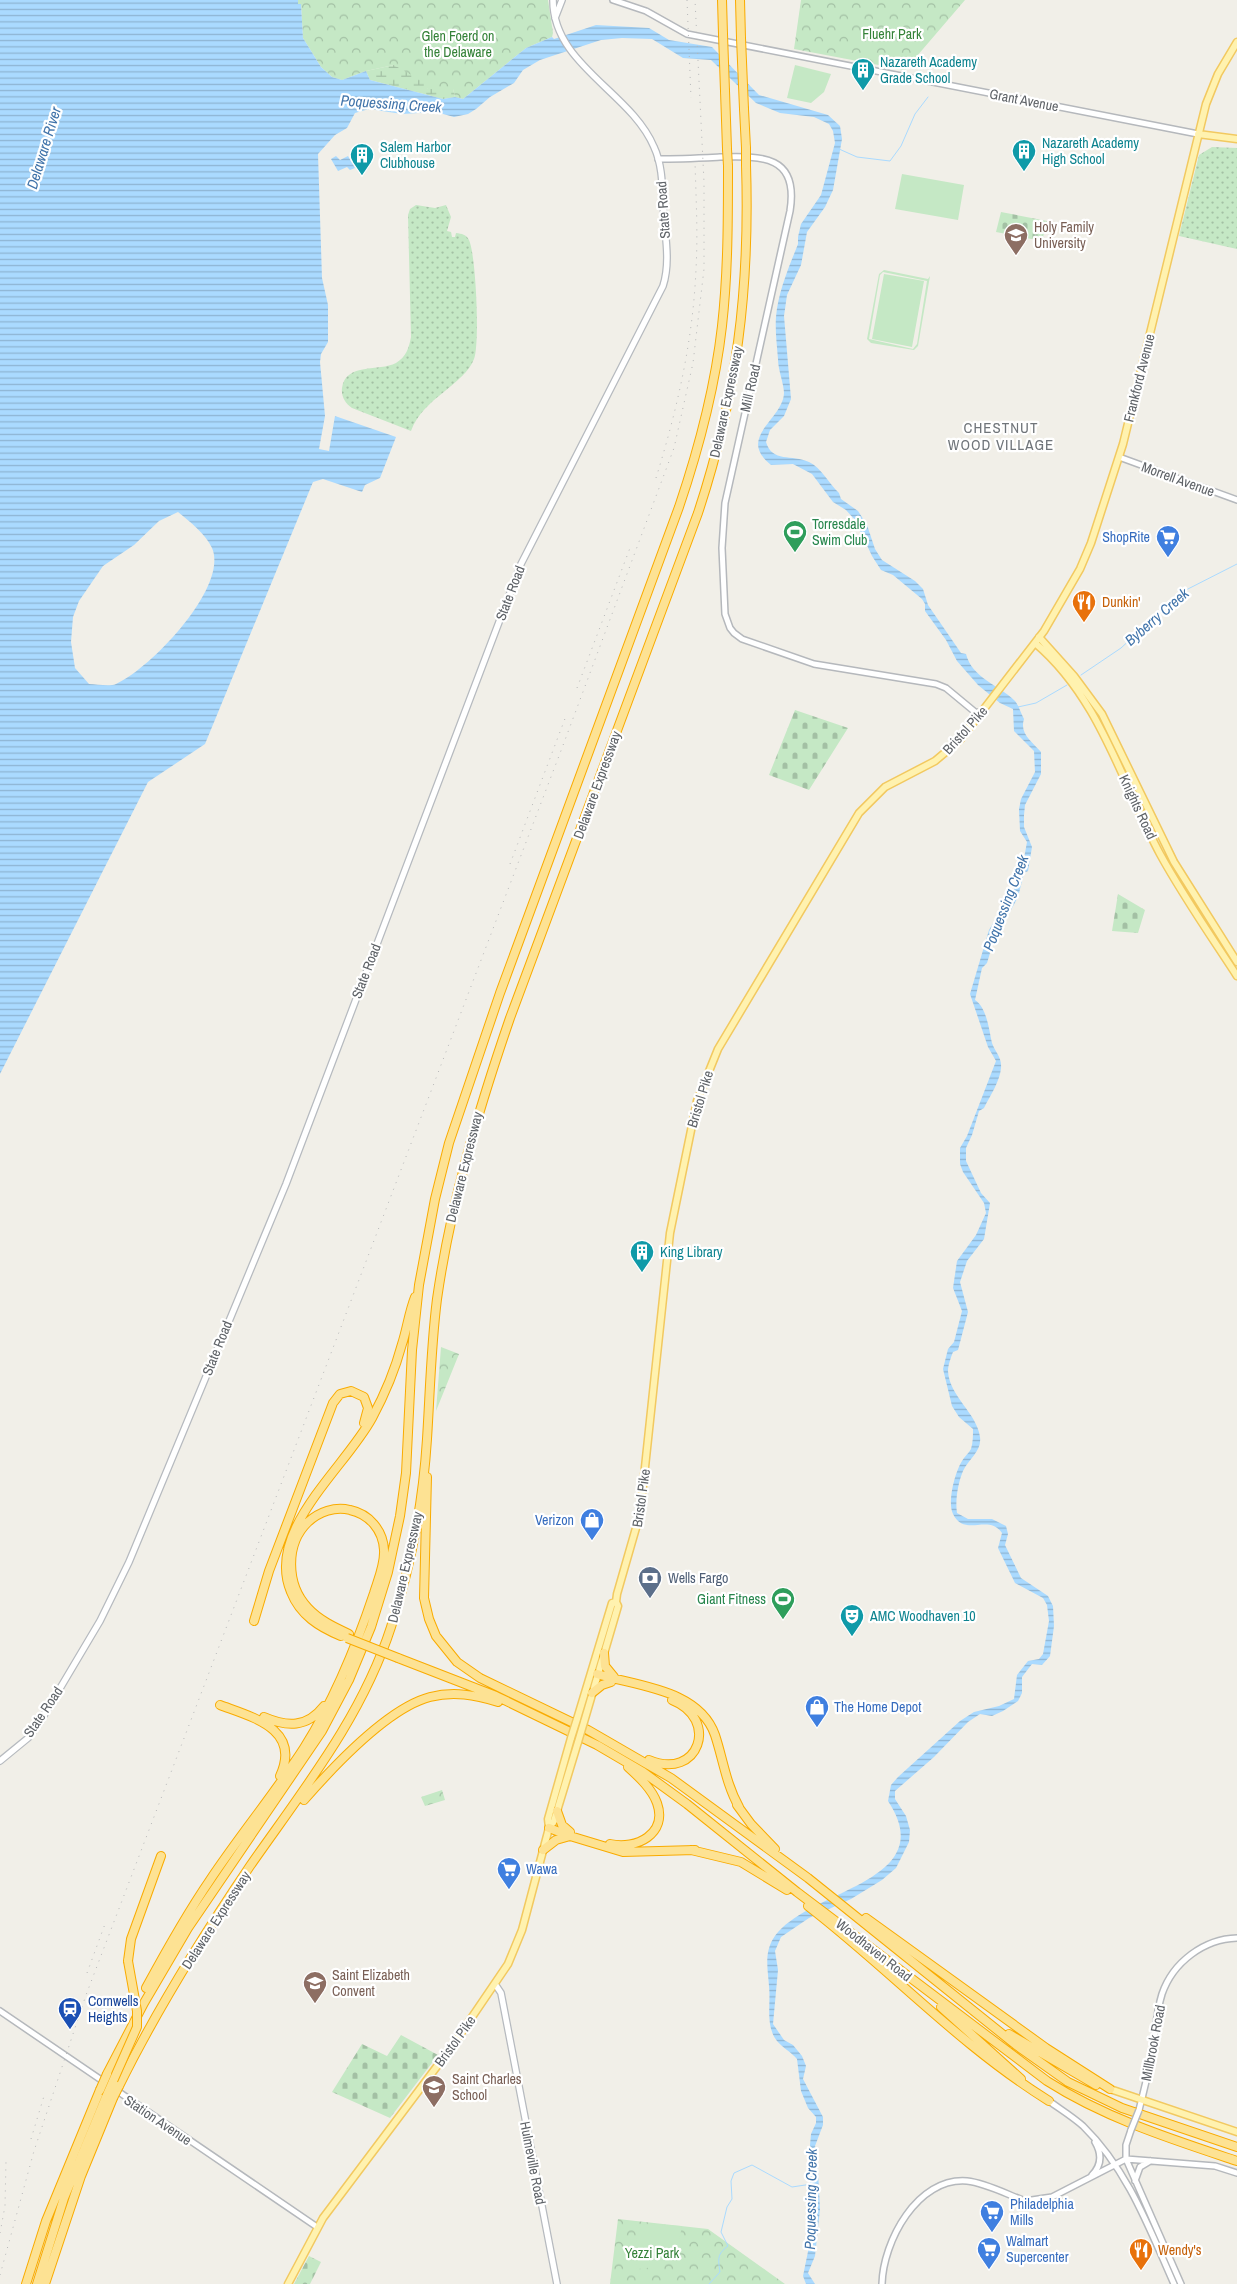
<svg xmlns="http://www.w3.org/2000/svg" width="1237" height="2284" font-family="'Archivo Narrow',sans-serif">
<defs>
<pattern id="grass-dots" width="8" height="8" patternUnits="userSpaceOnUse" patternTransform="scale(1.25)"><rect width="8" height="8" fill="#c5e8c5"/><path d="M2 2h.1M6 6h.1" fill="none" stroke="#a3c0a4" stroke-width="1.8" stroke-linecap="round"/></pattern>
<pattern id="forest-crowns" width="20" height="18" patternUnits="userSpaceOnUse" patternTransform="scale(1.25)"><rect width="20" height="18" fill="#c5e8c5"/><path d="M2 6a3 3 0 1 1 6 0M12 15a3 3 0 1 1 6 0" fill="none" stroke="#a3c0a4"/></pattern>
<pattern id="wetland-marsh" width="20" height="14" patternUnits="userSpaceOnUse" patternTransform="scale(1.25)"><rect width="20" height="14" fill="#c5e8c5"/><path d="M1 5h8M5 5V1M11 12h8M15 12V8" fill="none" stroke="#a3c0a4"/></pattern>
<pattern id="cemetery-stones" width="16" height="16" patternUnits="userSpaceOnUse" patternTransform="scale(1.25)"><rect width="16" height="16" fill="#c5e8c5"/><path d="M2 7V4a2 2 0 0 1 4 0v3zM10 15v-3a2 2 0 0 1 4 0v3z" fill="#a3c0a4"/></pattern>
<pattern id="water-rules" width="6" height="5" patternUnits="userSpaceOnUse" patternTransform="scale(1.25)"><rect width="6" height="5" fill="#aadaff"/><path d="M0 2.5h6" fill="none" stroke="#8eb4d2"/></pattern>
</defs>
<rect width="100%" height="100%" fill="#f1efe8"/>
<path fill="url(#grass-dots)" d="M1212 147 1237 148V249L1179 236 1199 155Z
M416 205 435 208 446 205 451 217 447 231 451 232 452 237H455L456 233C462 234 466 234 469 240 476 255 480 344 474 359 464 385 423 398 411 431L352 408C345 403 341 396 342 388 346 362 379 372 396 363 406 357 409 348 411 337L408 215 410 209Z"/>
<path fill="url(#forest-crowns)" d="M298 0H548L553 33 552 37 526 48 463 99 455 97 453 89H428L394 65 366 71 342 80 332 77 321 67 303 38 301 4H298Z
M801 0H965L905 70 794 49Z
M441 1347 459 1354 436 1411Z
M442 1790 445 1800 425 1806 421 1797Z
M618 2219 708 2229 785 2284H610Z"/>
<path fill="url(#wetland-marsh)" d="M394 65 425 83 428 89H453L455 97 443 99 370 80 366 71Z"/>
<path fill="url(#cemetery-stones)" d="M1001 212 1047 221 1042 241 996 232Z
M795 710 848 728 809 790 769 775Z
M1118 894 1145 910 1138 933 1112 931Z
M401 2035 438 2055 390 2118 332 2092 362 2044 387 2056Z
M309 2256 321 2262 310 2284H294Z"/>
<path fill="#c5e8c5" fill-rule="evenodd" d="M795 65 831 74 824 92 811 103 787 98Z
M902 174 964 185 958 220 895 209Z
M884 270 928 279 930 276 918 346 914 350 871 343 867 339 879 274ZM883 272 927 281 917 344 913 349 869 339 880 275Z
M884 274 924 281 912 347 872 339Z
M637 2224 682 2226C677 2255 667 2268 636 2269Z"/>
<path fill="url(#water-rules)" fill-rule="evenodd" d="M0 0H301H298V4H301L303 38 321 67 332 77 342 80 366 71 370 80 443 99 455 97 463 99 526 48 552 37 554 39 596 25 649 28 669 40 712 47 759 95 828 115 840 126 842 139 833 190 825 207 807 232 801 265 787 295 784 316 791 399 784 416 770 430 766 442C772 463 792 454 809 462 821 467 829 484 839 493L841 499 858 511 867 525 875 549 882 560 915 581 923 589 928 605 961 653 966 654C972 678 999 685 1015 701 1019 706 1021 714 1024 719 1019 734 1033 742 1041 752V774L1025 805 1024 815V827L1032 847 1028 871 1024 873 1018 897 993 943 987 963 982 968 975 1000C987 1008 989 1030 992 1043 995 1052 1002 1057 1001 1068 1000 1081 990 1096 984 1108L979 1111 972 1135 966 1148V1161L981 1193 990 1203 984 1239 967 1261 960 1282 968 1312 958 1350 953 1352C951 1357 948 1365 948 1371 949 1396 977 1413 980 1437 982 1451 969 1459 963 1471 958 1483 955 1500 957 1513L968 1519H992L1006 1526 1008 1534 1005 1545 1021 1578 1048 1596 1053 1606 1054 1626 1050 1656 1042 1665 1032 1664 1022 1677V1693L1018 1701 1003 1711 992 1716 980 1714 968 1722 934 1757 895 1791V1799L906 1816 910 1830 909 1842 896 1868 882 1880 851 1899 809 1918 781 1937 775 1951 778 1970 773 2024 784 2040 793 2045 802 2056 806 2066 803 2079 823 2117V2125L815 2146 817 2151 820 2209 815 2256 808 2273 815 2284H806L803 2276 813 2227 812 2197 808 2168 811 2134 816 2123V2117L808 2108 801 2091 797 2059C791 2052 783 2048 777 2041 765 2026 771 2005 769 1986 768 1970 764 1954 773 1939 804 1889 943 1884 888 1801L891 1785 898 1777 960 1721 974 1712 999 1706 1014 1699 1017 1675 1028 1661 1039 1659 1043 1654 1049 1621 1047 1605 1043 1598 1015 1583 998 1548 1002 1533C988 1513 965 1538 953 1514 947 1502 955 1472 962 1461 964 1457 969 1453 971 1449 973 1442 973 1436 973 1429L959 1417 952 1406 943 1369 948 1349 954 1342 962 1311 953 1288 957 1261 976 1235 986 1213 984 1203 963 1172 960 1164V1148L967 1136 996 1061 988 1047 970 994 989 930 1013 891 1023 864 1027 842 1020 831 1019 809 1021 799 1035 772 1034 751 1014 731 1013 709 1000 703 978 685 957 661 946 640 925 611V604L922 599 893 575 881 570 872 556 855 520 846 510 833 502 812 474 793 464 771 465C736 437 783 420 784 393 784 384 778 370 778 359 777 346 775 331 776 317 778 292 789 267 798 244V237L801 224 821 195 835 143 833 131 829 124 814 117 780 113 756 103 711 60 683 58 652 39 622 38 601 40 540 60 523 70 514 83 490 97 476 109 468 114 454 117 436 112 402 114 369 109 355 113 347 128 335 135 318 154 322 278 328 305V342L321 354 320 362 325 416 319 449 329 451 335 416 396 437 380 478 365 485 362 492 323 479 313 482 205 744 148 782 0 1074ZM178 512C190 522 205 533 212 548 229 587 150 669 116 684 109 687 97 684 89 684L75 668 71 642 73 617 79 601 103 566 134 545 159 521Z
M336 156 340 160 348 156 355 168 350 170 347 167 338 171 331 159Z"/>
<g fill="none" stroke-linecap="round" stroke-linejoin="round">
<path stroke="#aadaff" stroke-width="1" d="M839 149 857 157 890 161 901 146 915 114 928 97
M1081 675 1121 648 1182 592 1237 564
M1018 707 1036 703 1067 685
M709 2284 720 2272C718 2259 717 2254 728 2246L721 2232 727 2207 732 2199 731 2181 734 2173 752 2165 792 2187 812 2184"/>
<g stroke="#b5b8bc" stroke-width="8">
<path id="tertiary" d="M613 0 646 11 687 34 1198 134
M658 159C679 159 699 158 720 157 762 156 799 155 790 211L725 503 722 548 725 614 730 628 734 633 742 639 814 664 936 684 946 688 975 712 982 713
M1119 457 1237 500
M0 2011 317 2227
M1049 2101C1060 2109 1073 2117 1083 2126 1128 2170 1149 2228 1174 2284
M1139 2110C1144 2091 1148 2073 1152 2054 1155 2034 1156 2013 1162 1994 1173 1962 1204 1939 1237 1938
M1131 2130 1126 2145V2159L1181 2284
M1092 2175C1102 2165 1102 2154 1095 2142
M1135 2181 1140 2167 1150 2161
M882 2284C883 2242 917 2177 967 2181 986 2183 1006 2194 1025 2201L1052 2197 1126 2159 1215 2166 1237 2173"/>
</g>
<g stroke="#b6babf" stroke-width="8">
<path id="secondary" d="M555 18 562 0
M0 1761 28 1738 40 1722 100 1621 129 1562 286 1184 521 564 663 286C670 264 666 241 664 218 662 195 664 168 654 147 631 92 553 65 553 0
M495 1984 501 1993 557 2284"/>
</g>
<g stroke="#f2c960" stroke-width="9">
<path id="primary" d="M1198 134 1237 139
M1039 637 1074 676 1102 714 1174 862 1237 962
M1035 643C1100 698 1121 781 1160 854 1183 896 1211 936 1237 976
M577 1719 612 1603 616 1602
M584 1722 618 1606 616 1602 617 1594 640 1514 670 1233 697 1101 718 1049 859 813 885 787 935 761 960 740 1044 631 1080 569 1091 543 1123 444 1206 104 1218 74 1237 42
M549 1828 554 1821 578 1742
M1110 2089 1237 2132
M288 2284 323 2218 453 2045 508 1964 522 1930 549 1828 548 1819 571 1738"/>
</g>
<g stroke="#f9ab00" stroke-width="10">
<path id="motorway" d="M722 0 723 34
M740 0 741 38
M725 91 727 149
M744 109 746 148
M427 1477 424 1598 429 1619 436 1636 457 1662 480 1678 588 1730 671 1778 808 1878 1016 2045 1068 2082 1122 2108 1237 2147
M254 1621 269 1571 333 1403 340 1394 351 1391 364 1397 368 1408 364 1423
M341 1636C319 1627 300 1615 291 1592 265 1531 345 1468 372 1418 385 1394 395 1370 402 1344 407 1329 409 1312 415 1297
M604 1653 605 1666 614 1677
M398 1658 496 1696 597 1745 643 1772 687 1804 797 1892 1047 2081C1105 2118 1171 2139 1237 2161
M597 1674C636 1686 699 1689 715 1735 723 1759 726 1784 739 1807
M592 1693 602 1685 611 1682
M220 1705C252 1717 302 1729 280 1776
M264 1717C287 1727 307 1728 324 1706
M649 1760C699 1781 720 1719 672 1700
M304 1800C333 1767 388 1708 430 1697 454 1691 475 1695 498 1702
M737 1805 751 1824 775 1849
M557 1811 562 1825 570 1832
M549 1828 570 1836 623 1852 695 1850
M610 1844C636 1850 668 1834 657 1803 652 1789 639 1777 628 1767
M543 1850 556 1840 570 1836
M691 1850 741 1862 787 1890
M808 1906C891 1970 959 2045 1049 2101
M866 1918 1046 2048 1110 2089
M128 1961 131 1939 161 1856
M146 1988C166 1951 186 1915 210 1880 240 1835 275 1793 304 1748 334 1700 356 1647 374 1593 378 1580 385 1564 384 1550 383 1530 369 1514 350 1510 335 1506 319 1512 308 1522 285 1544 286 1585 308 1608 319 1620 334 1627 349 1634
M941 2007 1021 2079
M1009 2034 1096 2085
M107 2074 144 2003 188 1928 322 1731 349 1680 371 1627 388 1572 400 1516 406 1473 412 1350 419 1285 435 1199 449 1143 500 993 679 507C699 448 715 388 722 326 728 273 728 220 728 166
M119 2086C157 2009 202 1937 250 1866 303 1790 362 1717 391 1627 411 1566 423 1502 427 1439 430 1392 431 1346 437 1299 451 1202 478 1111 510 1018L698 513C737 395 750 289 746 165
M26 2284 46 2221 100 2090
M37 2284 64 2198 106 2097
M45 2284 81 2176 113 2098"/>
</g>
<use href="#tertiary" stroke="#fff" stroke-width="5"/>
<use href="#secondary" stroke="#fff" stroke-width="5.5"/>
<use href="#primary" stroke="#fff2af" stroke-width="6"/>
<use href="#motorway" stroke="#fde293" stroke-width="8"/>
<path stroke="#b6b7b8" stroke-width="1" stroke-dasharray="1 6" stroke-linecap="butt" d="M687 0 691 98
M656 478C677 410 693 341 696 269 698 233 696 198 695 162
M577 688 630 548
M510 864 566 716
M87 1973 105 1924
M31 2139 44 2096
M0 2233 5 2206 6 2161
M0 2275 34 2151 86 1995 562 748 674 448 693 363 704 269V182L695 0"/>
<g stroke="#b5b8bc" stroke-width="8" stroke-linecap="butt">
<path id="tertiary-bridge" d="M1131 2130 1139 2110"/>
</g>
<g stroke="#f2c960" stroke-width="9" stroke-linecap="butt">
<path id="primary-bridge" d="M571 1738 577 1719
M578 1742 584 1722"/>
</g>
<g stroke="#f9ab00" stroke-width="10" stroke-linecap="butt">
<path id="motorway-bridge" d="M723 34 725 91
M741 38 744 109
M746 148V165
M727 149 728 166
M347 1638 398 1658
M100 2090 107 2074
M106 2097 137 2027V2011L128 1961
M113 2098 119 2086"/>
</g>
<use href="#tertiary-bridge" stroke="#fff" stroke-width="5"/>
<use href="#primary-bridge" stroke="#fff2af" stroke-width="6"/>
<use href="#motorway-bridge" stroke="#fde293" stroke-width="8"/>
</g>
<defs>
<g id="building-pin" transform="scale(1.25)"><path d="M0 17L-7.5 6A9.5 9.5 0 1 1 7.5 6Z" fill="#0f9aa8" stroke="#fff"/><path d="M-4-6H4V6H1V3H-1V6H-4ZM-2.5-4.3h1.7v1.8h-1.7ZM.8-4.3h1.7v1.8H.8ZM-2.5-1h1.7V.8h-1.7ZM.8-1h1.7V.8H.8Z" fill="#fff"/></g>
<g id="university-pin" transform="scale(1.25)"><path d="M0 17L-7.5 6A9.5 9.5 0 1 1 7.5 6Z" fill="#8d6e63" stroke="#fff"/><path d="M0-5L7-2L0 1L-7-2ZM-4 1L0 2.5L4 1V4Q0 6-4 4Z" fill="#fff"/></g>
<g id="stadium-pin" transform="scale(1.25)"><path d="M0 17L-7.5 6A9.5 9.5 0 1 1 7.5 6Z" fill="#2e9e5b" stroke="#fff"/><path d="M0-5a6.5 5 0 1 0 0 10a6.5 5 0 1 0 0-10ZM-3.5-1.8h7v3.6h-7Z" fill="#fff"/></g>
<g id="supermarket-pin" transform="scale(1.25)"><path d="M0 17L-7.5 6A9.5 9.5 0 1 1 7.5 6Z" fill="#3f7fe0" stroke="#fff"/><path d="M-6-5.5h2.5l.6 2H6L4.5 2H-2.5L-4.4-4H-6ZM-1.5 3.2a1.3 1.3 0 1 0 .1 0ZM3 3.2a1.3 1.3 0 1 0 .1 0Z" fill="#fff"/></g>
<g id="restaurant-pin" transform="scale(1.25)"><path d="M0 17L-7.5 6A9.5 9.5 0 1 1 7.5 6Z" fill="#e8710a" stroke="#fff"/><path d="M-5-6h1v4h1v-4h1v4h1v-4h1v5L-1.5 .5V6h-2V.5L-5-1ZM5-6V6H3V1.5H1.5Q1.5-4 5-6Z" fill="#fff"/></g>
<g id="shop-pin" transform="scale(1.25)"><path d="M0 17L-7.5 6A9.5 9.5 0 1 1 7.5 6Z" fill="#3f7fe0" stroke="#fff"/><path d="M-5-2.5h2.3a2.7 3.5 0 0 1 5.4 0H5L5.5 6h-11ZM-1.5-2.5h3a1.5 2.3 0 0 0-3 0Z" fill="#fff"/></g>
<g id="bank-pin" transform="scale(1.25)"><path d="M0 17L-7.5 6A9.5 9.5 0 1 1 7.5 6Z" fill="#5c6f8a" stroke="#fff"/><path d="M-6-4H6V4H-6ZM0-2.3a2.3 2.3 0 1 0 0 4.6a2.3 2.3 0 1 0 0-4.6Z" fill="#fff"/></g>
<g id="theatre-pin" transform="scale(1.25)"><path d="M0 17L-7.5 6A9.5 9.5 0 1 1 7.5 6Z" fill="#0f9aa8" stroke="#fff"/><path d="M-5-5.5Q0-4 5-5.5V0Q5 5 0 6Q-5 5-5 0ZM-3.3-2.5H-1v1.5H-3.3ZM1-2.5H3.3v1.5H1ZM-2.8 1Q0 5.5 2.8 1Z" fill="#fff"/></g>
<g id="school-pin" transform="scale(1.25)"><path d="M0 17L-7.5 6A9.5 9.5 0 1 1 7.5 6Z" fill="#8d6e63" stroke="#fff"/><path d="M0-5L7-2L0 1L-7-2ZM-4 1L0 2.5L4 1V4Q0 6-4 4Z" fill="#fff"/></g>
<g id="station-pin" transform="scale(1.25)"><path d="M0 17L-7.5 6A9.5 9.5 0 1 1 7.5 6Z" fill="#1a4fb4" stroke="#fff"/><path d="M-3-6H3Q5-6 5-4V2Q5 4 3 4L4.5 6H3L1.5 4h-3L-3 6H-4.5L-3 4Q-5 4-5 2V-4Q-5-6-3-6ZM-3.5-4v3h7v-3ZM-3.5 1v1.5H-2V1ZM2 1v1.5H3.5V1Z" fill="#fff"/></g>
</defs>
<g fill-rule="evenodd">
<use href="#building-pin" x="863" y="70"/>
<use href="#building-pin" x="1024" y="151"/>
<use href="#building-pin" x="362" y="155"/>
<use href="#university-pin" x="1016" y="235"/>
<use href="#stadium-pin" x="795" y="532"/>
<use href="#supermarket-pin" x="1168" y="537"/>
<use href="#restaurant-pin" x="1084" y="602"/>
<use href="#building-pin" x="642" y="1252"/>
<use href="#shop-pin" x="592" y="1520"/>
<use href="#bank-pin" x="650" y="1578"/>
<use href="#stadium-pin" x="783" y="1599"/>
<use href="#theatre-pin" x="852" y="1616"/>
<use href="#shop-pin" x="817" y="1707"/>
<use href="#supermarket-pin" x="509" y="1869"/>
<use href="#school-pin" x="315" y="1983"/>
<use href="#station-pin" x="70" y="2009"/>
<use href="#school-pin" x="434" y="2087"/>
<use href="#supermarket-pin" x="992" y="2212"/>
<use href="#supermarket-pin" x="989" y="2249"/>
<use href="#restaurant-pin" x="1141" y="2250"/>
</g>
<g text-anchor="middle" stroke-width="4.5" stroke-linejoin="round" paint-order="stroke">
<g font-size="14" fill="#348238" stroke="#fff">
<text x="892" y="39">Fluehr Park</text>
<text x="458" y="41">Glen Foerd on<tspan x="458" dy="16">the Delaware</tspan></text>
<text x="652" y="2258">Yezzi Park</text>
</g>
<g font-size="14" fill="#0d838f" stroke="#fff" text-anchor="start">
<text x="880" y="67">Nazareth Academy<tspan x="880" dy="16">Grade School</tspan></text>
<text x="1042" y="148">Nazareth Academy<tspan x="1042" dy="16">High School</tspan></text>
<text x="380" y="152">Salem Harbor<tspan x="380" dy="16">Clubhouse</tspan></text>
<text x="660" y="1257">King Library</text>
<text x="870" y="1621">AMC Woodhaven 10</text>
</g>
<g font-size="14" fill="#5f6368" stroke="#fff">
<text transform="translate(1024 100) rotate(11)" y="5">Grant Avenue</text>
<text transform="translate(663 210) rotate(-94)" y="5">State Road</text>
<text transform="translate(1139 378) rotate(-76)" y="5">Frankford Avenue</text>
<text transform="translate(750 388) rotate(-77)" y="5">Mill Road</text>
<text transform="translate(726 402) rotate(-78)" y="5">Delaware Expressway</text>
<text transform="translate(1178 479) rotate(20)" y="5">Morrell Avenue</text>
<text transform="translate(510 593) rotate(-69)" y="5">State Road</text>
<text transform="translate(965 730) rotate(-48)" y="5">Bristol Pike</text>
<text transform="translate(597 785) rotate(-70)" y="5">Delaware Expressway</text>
<text transform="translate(1138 807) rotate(65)" y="5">Knights Road</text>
<text transform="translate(366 971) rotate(-69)" y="5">State Road</text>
<text transform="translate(700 1099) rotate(-73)" y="5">Bristol Pike</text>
<text transform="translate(464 1167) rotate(-76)" y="5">Delaware Expressway</text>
<text transform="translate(217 1348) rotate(-68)" y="5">State Road</text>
<text transform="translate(641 1498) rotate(-82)" y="5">Bristol Pike</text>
<text transform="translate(405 1567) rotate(-77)" y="5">Delaware Expressway</text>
<text transform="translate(43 1712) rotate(-56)" y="5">State Road</text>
<text transform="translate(216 1920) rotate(-57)" y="5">Delaware Expressway</text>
<text transform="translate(874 1950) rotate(38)" y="5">Woodhaven Road</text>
<text transform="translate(455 2041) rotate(-54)" y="5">Bristol Pike</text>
<text transform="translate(1153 2043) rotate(-79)" y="5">Millbrook Road</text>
<text transform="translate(158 2120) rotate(34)" y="5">Station Avenue</text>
<text transform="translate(533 2163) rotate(79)" y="5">Hulmeville Road</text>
</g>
<g font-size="14" fill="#785e54" stroke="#fff" text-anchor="start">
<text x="1034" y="232">Holy Family<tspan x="1034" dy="16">University</tspan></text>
<text x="332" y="1980">Saint Elizabeth<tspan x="332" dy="16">Convent</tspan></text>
<text x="452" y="2084">Saint Charles<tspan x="452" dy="16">School</tspan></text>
</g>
<g font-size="14" fill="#27864d" stroke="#fff" text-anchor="start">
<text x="812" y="529">Torresdale<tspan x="812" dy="16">Swim Club</tspan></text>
<text x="766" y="1604" text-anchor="end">Giant Fitness</text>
</g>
<g font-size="14" fill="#366cbe" stroke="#fff" text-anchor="start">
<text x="1150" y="542" text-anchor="end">ShopRite</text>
<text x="574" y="1525" text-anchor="end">Verizon</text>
<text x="834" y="1712">The Home Depot</text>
<text x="526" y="1874">Wawa</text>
<text x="1010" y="2209">Philadelphia<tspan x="1010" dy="16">Mills</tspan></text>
<text x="1006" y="2246">Walmart<tspan x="1006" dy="16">Supercenter</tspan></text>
</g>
<g font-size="14" fill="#c56008" stroke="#fff" text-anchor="start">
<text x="1102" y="607">Dunkin'</text>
<text x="1158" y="2255">Wendy's</text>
</g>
<g font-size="14" fill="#4e5e75" stroke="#fff" text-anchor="start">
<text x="668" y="1583">Wells Fargo</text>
</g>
<g font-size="14" fill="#164399" stroke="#fff" text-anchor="start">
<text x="88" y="2006">Cornwells<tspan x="88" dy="16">Heights</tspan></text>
</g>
<g font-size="15" font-style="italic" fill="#4174aa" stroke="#fff">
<text transform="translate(391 104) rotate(4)" y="5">Poquessing Creek</text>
<text transform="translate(44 148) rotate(-73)" y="5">Delaware River</text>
<text transform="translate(1157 617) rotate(-41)" y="5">Byberry Creek</text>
<text transform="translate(1006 903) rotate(-69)" y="5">Poquessing Creek</text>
<text transform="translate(811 2199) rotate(-89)" y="5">Poquessing Creek</text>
</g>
<g font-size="15" letter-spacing="1" fill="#70757a" stroke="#fff">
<text x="1001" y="433">CHESTNUT<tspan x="1001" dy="17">WOOD VILLAGE</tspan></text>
</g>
</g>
</svg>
